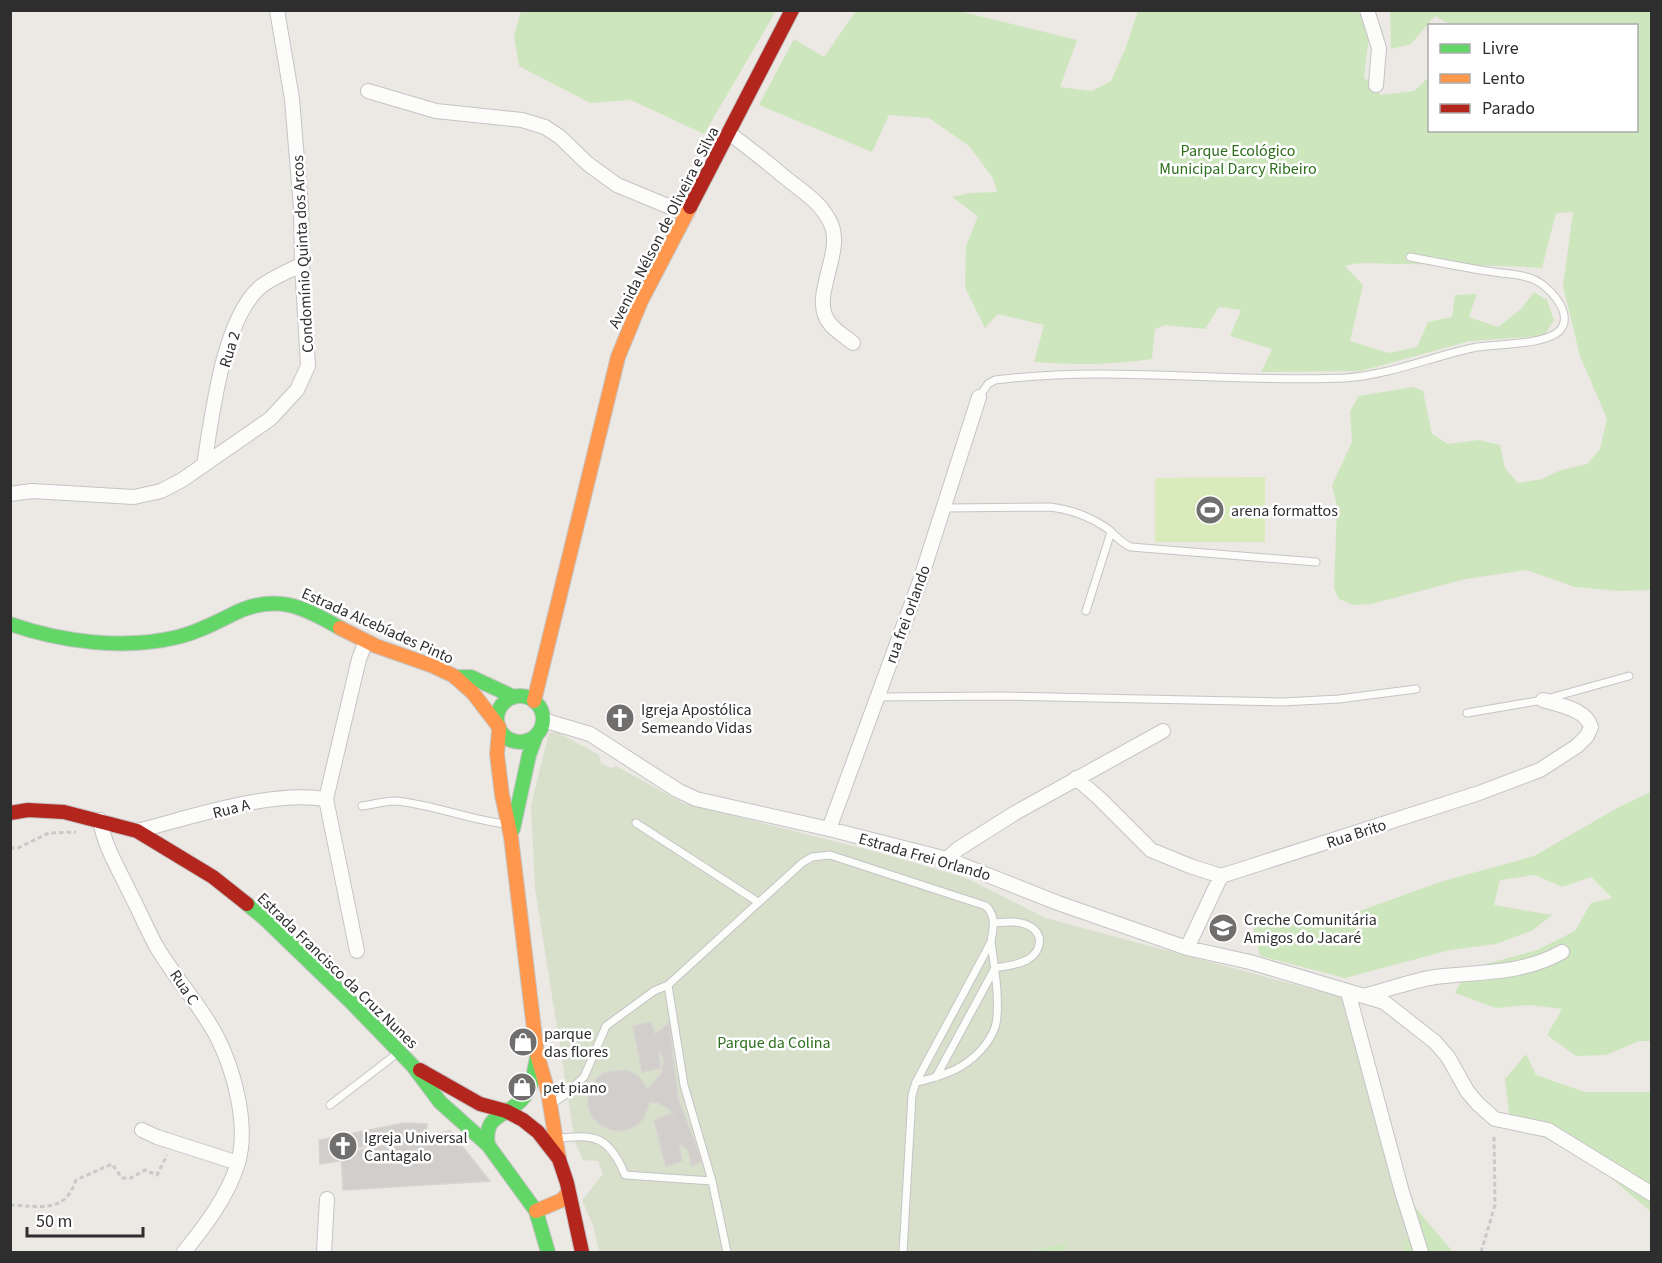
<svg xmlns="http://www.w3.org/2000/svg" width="1662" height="1263" font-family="'Source Sans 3',sans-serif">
<rect width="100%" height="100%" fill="#ece8e4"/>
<path fill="#cee6be" d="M1362 10 1371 18 1364 77 1381 95 1414 91 1429 77 1430 130H1636V26H1453L1435 16 1411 44 1391 49 1390 11H1651V590L1620 591 1575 587 1526 570 1466 579 1371 604 1353 605 1339 599 1334 588 1337 507 1332 485 1352 442 1350 411 1359 396 1413 387 1423 391 1432 434 1448 444 1479 440 1500 445 1505 468 1518 483 1542 479 1561 470 1587 464 1600 449 1607 419 1580 356 1563 286 1573 212 1556 213 1542 268C1493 265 1445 264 1396 264 1378 264 1363 261 1345 266L1363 285 1350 341 1389 353 1417 347 1428 322 1452 317 1455 295 1477 294 1469 317 1498 327 1521 309 1534 292 1547 300 1554 320 1544 336 1470 341 1361 371 1261 372 1272 349 1230 336 1241 310 1219 307 1205 329 1165 325 1155 329 1152 359C1113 365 1074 365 1034 362L1044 325 998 314 985 328 965 287 966 246 978 216 952 197 970 193 997 192 993 178 969 146 929 118 889 115 872 152 759 105 794 39 824 57 856 11H959L1077 40 1060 87 1092 91 1111 81 1126 47 1138 11Z
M521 11V10L776 11 704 134 631 100 590 103 519 66 514 36Z
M1651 792V1041H1639L1606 1055 1576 1056 1547 1035 1562 1009 1530 1005 1496 1008 1455 993 1468 969 1537 950 1575 931 1591 903 1612 898 1591 877 1562 887 1535 875 1500 880 1494 905 1552 915 1533 930 1496 944 1450 950 1345 978 1260 956 1253 926 1357 912 1440 882 1534 856 1619 807Z
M1526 1054 1536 1075 1585 1092H1651V1215L1649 1210 1592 1162 1510 1121 1505 1079Z
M1414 1206 1453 1252H1403Z
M1067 1241 1064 1252H1030Z"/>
<path fill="#d8e0cc" d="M557 732 599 755 601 763 611 768 616 766 683 803 881 853 966 878 1045 918 1349 999 1414 1206 1403 1252H1064L1066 1241 1030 1252H599L594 1228 582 1200 603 1174 598 1161 583 1160 575 1142 535 888 531 805 549 733Z"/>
<path fill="#d9eabb" d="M1265 477V542H1155V478Z"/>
<path fill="#d1cecb" stroke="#d7d4d0" stroke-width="1.5" d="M651 1022 655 1034 669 1023 678 1098 702 1161 692 1166 688 1150 679 1144 682 1161 666 1167 654 1120 670 1114 675 1119 670 1110 659 1103 650 1102 644 1118 637 1125 628 1129 618 1131 608 1129 599 1124 592 1116 588 1107V1096L591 1086 597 1078 605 1072 625 1070 635 1074 642 1080 647 1089 661 1074 664 1059 658 1049 661 1068 642 1072 633 1026Z
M404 1123 427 1124 426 1134 338 1152 339 1161 320 1164 319 1140Z
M450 1131 490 1181 343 1190 341 1154Z"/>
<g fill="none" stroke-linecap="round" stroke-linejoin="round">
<g stroke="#c5c4c5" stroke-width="9">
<path id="lane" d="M979 397 988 384 995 380C1111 365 1229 383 1345 378 1390 375 1433 356 1477 347 1497 344 1547 345 1560 330 1575 313 1547 283 1530 278 1519 274 1506 274 1494 272 1466 268 1438 262 1410 257
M944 508 1049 507C1069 509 1091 517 1108 529 1116 536 1121 543 1131 547L1316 562
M1086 611 1111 532
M877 697 1001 696 1282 702 1339 699 1416 689
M1467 713 1543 700 1629 676
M362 806C372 805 384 801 395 801 433 804 468 820 506 824
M636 823 758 902
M668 985 684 1085 712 1181
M936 1077 995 968C1006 966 1017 965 1027 960 1040 953 1045 936 1031 927 1021 920 1005 922 994 923
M916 1082C926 1080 937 1077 947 1073 967 1066 986 1049 994 1030 1002 1012 994 963 991 942
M553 1103 565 1095 584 1077 606 1026 654 991 668 985 802 863 812 857 830 855 986 906C997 917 993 928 991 942L916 1082 912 1095 903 1252
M330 1105 399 1052
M556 1139C595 1132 610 1138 625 1175L712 1181 727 1252"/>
</g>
<g stroke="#c5c4c5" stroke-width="16">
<path id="street" d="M1367 10 1379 48 1376 85
M368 91 436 111 522 120 545 127 560 137 588 164 617 185 687 214
M729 133C749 148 768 163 787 179 802 191 820 202 829 220 848 251 806 298 831 325 837 332 846 337 853 343
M204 465C212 417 222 324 258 289 268 279 290 271 302 264
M10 494 32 491 134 497 161 491 182 480 270 419 297 390 308 366 302 264 301 208 292 99 277 10
M543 720 590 734 677 790 696 799 829 829 947 859 1058 903 1187 948 1250 962 1384 1002 1435 1042 1448 1057 1467 1091 1478 1104 1495 1119 1548 1130 1652 1194
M1076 778 1099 798 1151 850 1190 866 1221 876 1479 793 1540 770 1577 746 1587 736 1591 727C1586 709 1559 705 1543 700
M326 799 359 659 366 641
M100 820C104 845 118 868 129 891 138 908 146 927 155 944 173 976 199 1003 216 1035 234 1069 249 1125 238 1163 228 1196 205 1226 184 1252
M829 829 920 581 979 397
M137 831C192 817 270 790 326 799L357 951
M947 859 958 849 1015 813 1163 731
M1187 948 1221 876
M1348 992 1402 1192 1421 1252
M1363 996C1387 990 1411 981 1435 977 1480 971 1521 975 1562 952
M142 1130 157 1137 238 1163
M324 1252 327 1199"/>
</g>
<g stroke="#c5c4c5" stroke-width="16">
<path id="fast" d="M10 624C62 642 123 650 178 637 198 632 215 623 233 614 275 593 302 606 340 628
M455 677H471L514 697
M497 719a23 23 0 1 1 46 0a23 23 0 1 1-46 0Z
M513 829 529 755 536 736
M247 904 264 918 350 1001 413 1066 440 1102 488 1145 536 1211 548 1252
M488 1145C483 1112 508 1118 524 1097 533 1086 534 1071 537 1057"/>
</g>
<g stroke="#c5c4c5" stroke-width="16">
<path id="slow" d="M340 628 376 646 433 666 454 676 473 693 499 727
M534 701 618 357 641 301 690 207
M499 730 497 754 502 795 511 837 537 1054 548 1092 559 1159
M536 1211 562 1200 568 1193"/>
</g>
<g stroke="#c5c4c5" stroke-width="16">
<path id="jam" d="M690 207 792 10
M10 813 28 810 64 812 137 831 213 877 247 904
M420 1070 480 1104 506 1111 523 1120 538 1132 559 1159 567 1183 582 1252"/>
</g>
<path stroke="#c9c9c8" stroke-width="3" stroke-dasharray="4.5 3" stroke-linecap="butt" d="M10 848H18L49 833 76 832
M10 1205C40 1206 65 1214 76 1180L112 1164 122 1178H131L145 1170 157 1175 167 1155
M1481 1252 1495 1205 1494 1134"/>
<use href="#lane" stroke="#fcfcfb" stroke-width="7"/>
<use href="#street" stroke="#fcfcfb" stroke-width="14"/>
<use href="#fast" stroke="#63d668" stroke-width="14"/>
<use href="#slow" stroke="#ff974d" stroke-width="14"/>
<use href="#jam" stroke="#b3261e" stroke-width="14"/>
</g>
<defs>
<g id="stadium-disc" transform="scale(1.5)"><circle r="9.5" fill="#706f6e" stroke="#fff"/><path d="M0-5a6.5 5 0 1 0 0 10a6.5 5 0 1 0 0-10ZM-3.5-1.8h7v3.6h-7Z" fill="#fff"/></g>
<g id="church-disc" transform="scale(1.5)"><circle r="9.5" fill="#706f6e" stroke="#fff"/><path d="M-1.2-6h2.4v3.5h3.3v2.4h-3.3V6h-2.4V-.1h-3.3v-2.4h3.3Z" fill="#fff"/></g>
<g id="school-disc" transform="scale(1.5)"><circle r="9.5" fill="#706f6e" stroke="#fff"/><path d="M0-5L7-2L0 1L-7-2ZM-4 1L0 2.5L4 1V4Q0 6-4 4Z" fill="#fff"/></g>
<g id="shop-disc" transform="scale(1.5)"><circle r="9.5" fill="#706f6e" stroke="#fff"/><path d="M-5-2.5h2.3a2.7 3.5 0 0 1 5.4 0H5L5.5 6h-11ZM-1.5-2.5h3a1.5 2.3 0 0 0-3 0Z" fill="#fff"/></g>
</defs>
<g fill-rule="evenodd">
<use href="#stadium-disc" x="1210" y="510"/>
<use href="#church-disc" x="620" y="718"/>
<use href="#school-disc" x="1223" y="928"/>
<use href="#shop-disc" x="523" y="1042"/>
<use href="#shop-disc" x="522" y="1087"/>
<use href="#church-disc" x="343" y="1146"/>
</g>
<g text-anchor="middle" stroke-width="5" stroke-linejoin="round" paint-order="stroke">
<g font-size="16" fill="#2c6e1b" stroke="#fff">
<text x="1238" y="156">Parque Ecológico<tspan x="1238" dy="18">Municipal Darcy Ribeiro</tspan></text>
<text x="774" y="1048">Parque da Colina</text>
</g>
<g font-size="16" fill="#2e2e2e" stroke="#fff">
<text transform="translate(663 227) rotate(-63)" y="6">Avenida Nélson de Oliveira e Silva</text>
<text transform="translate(302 254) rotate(-93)" y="6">Condomínio Quinta dos Arcos</text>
<text transform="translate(229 349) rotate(-73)" y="6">Rua 2</text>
<text transform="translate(907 614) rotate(-70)" y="6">rua frei orlando</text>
<text transform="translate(378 625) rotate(24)" y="6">Estrada Alcebíades Pinto</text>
<text transform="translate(231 808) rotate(-14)" y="6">Rua A</text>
<text transform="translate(1356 833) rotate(-18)" y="6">Rua Brito</text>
<text transform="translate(925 856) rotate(16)" y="6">Estrada Frei Orlando</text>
<text transform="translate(338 970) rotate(44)" y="6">Estrada Francisco da Cruz Nunes</text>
<text transform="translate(185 987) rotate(56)" y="6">Rua C</text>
</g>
<g font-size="16" fill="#2e2e2e" stroke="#fff" text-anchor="start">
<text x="1231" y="516">arena formattos</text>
<text x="641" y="715">Igreja Apostólica<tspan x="641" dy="18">Semeando Vidas</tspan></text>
<text x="1244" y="925">Creche Comunitária<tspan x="1244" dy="18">Amigos do Jacaré</tspan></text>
<text x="544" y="1039">parque<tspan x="544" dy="18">das flores</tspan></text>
<text x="543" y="1093">pet piano</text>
<text x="364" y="1143">Igreja Universal<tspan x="364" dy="18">Cantagalo</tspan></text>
</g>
</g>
<rect width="1662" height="1263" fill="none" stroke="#2e2e2e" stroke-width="24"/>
<rect x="1428" y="24" width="210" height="108" fill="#ffffff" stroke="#ababab" stroke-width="1.5"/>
<rect x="1440" y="44" width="30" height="9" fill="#63d668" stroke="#ababab" stroke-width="1.5"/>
<text x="1482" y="54" font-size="18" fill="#2e2e2e">Livre</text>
<rect x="1440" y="74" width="30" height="9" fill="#ff974d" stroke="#ababab" stroke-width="1.5"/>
<text x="1482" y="84" font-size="18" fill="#2e2e2e">Lento</text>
<rect x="1440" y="104" width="30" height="9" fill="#b3261e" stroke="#ababab" stroke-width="1.5"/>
<text x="1482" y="114" font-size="18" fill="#2e2e2e">Parado</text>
<path d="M27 1227v9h116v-9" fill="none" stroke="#2e2e2e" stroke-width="3"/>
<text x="36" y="1227" font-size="18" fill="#2e2e2e" stroke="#ffffff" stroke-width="4.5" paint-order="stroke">50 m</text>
</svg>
